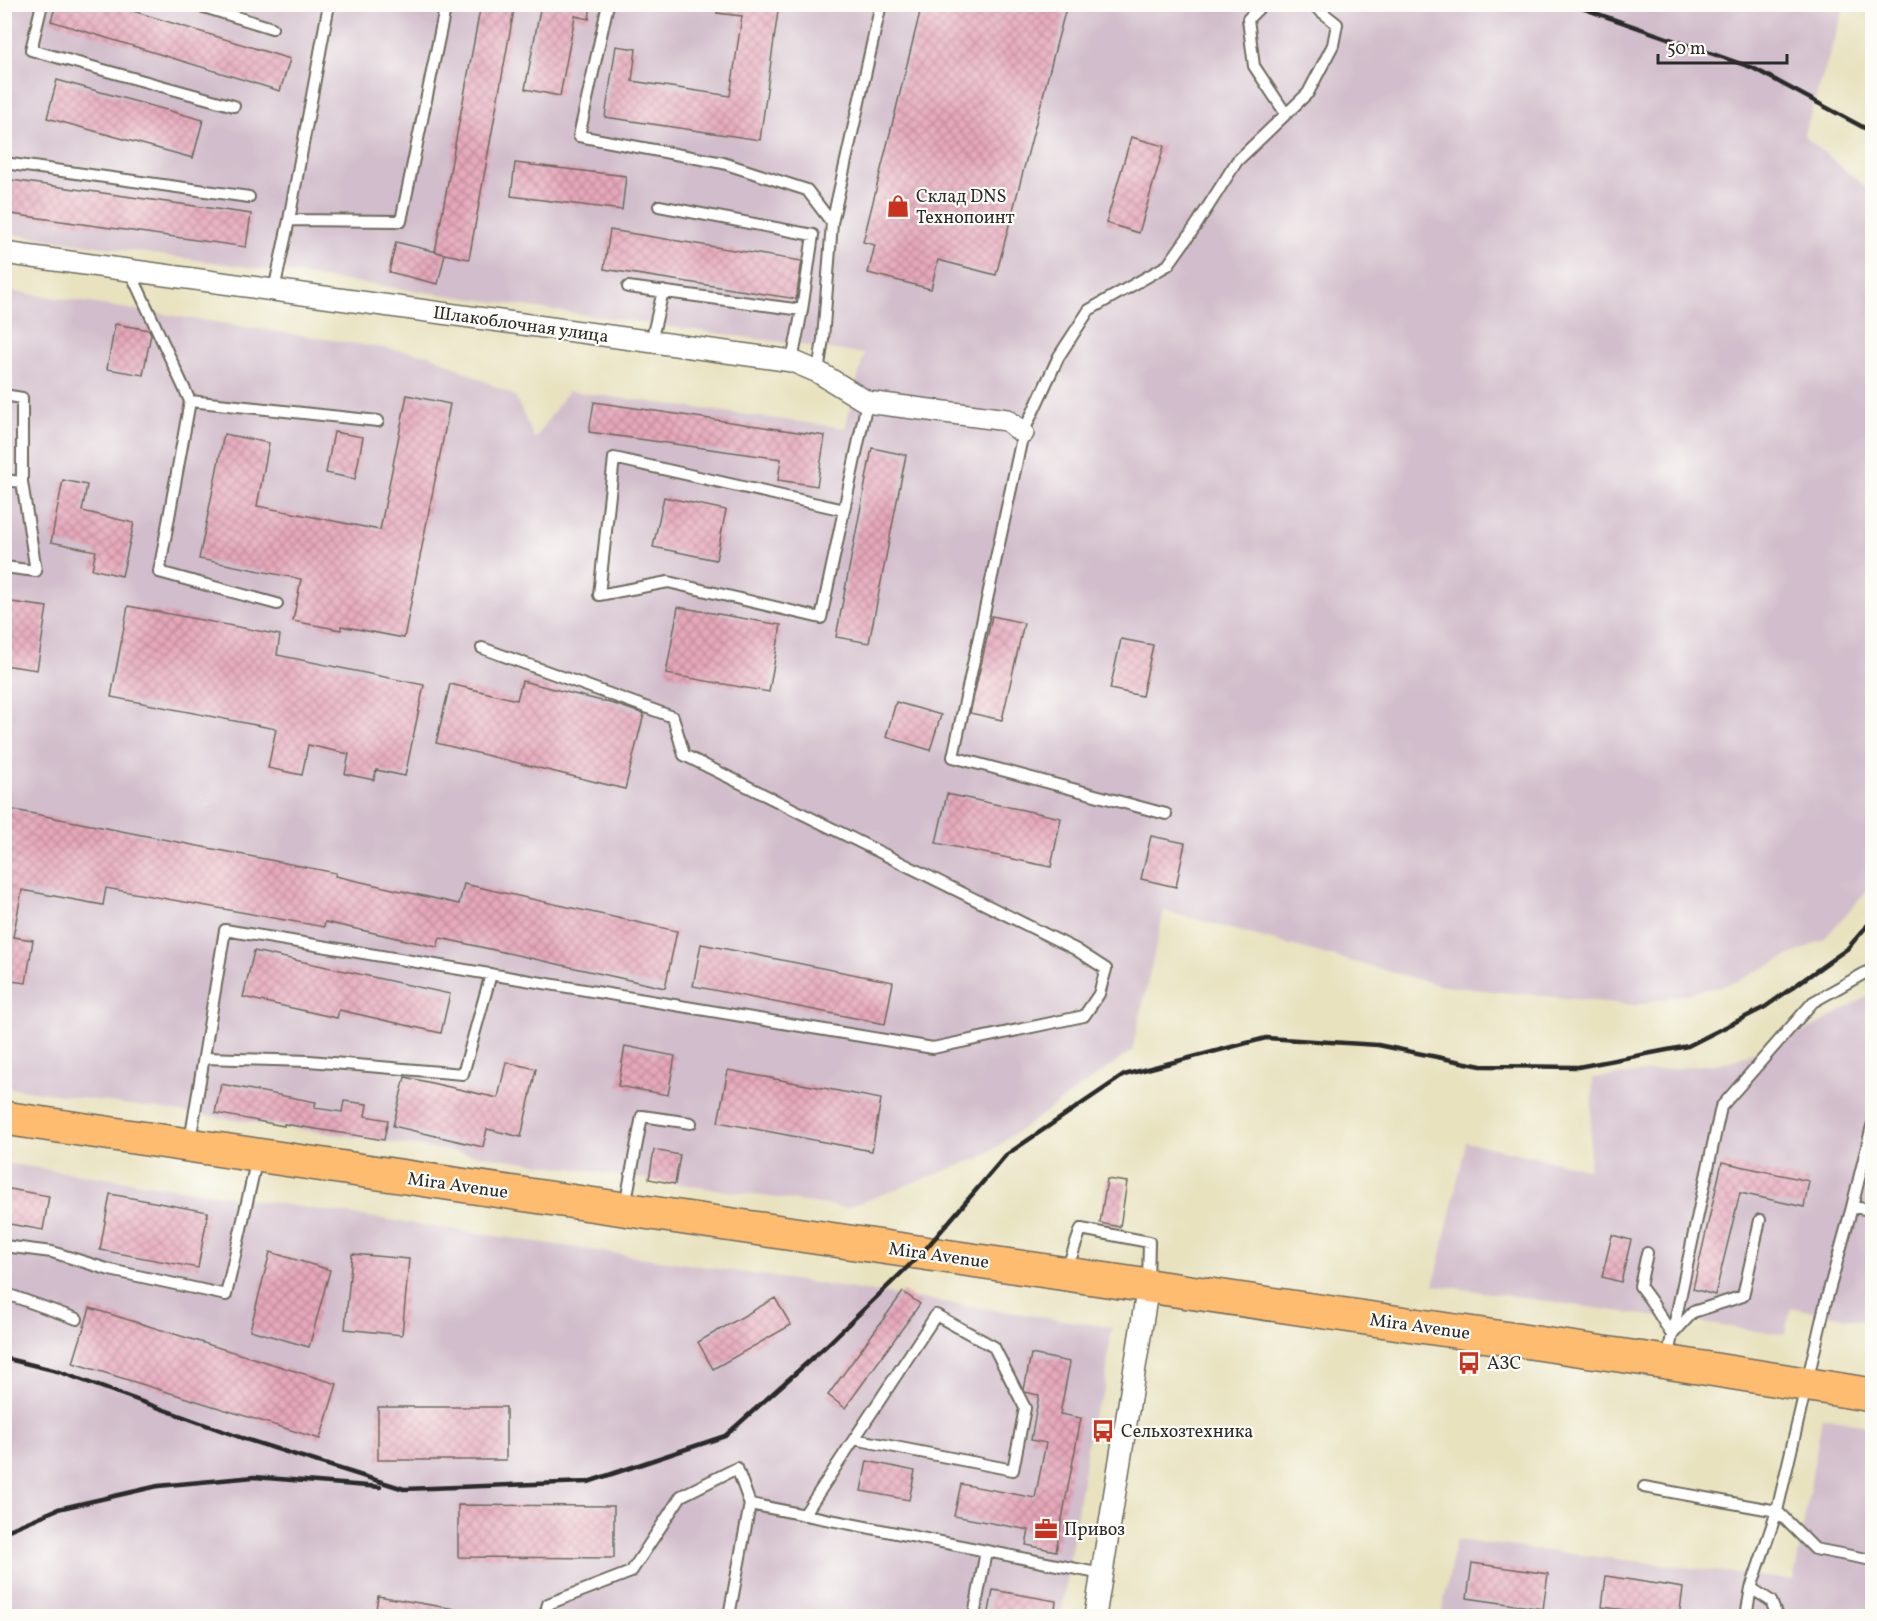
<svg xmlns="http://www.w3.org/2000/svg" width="1877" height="1621" font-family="Vollkorn,serif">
<defs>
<pattern id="building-cross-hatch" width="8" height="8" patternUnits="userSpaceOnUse" patternTransform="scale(1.5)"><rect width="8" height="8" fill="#e7a8bc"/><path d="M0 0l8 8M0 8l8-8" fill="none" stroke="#bb8999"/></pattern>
</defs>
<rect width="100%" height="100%" fill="#fdfcf7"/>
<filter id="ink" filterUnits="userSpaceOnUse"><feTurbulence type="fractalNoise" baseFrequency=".0167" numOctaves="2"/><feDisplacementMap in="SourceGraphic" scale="12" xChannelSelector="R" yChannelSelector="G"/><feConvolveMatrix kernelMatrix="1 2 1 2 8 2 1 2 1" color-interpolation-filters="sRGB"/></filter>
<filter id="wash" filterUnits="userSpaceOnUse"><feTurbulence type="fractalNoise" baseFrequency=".008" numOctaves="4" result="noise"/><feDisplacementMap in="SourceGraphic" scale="24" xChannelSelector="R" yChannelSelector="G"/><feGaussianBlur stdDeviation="1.35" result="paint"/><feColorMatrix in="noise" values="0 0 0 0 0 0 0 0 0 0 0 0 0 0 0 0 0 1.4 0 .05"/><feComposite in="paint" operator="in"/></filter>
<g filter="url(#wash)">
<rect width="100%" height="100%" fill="#e8e2bf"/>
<path fill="#d1bdcb" d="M5 5H1845L1804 136 1872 192V885L1824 939 1731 984 1635 1005 1443 986 1164 911 1132 1051 982 1157 846 1208 5 1087 4 290 430 355 515 396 535 439 568 391 845 428 864 354 5 233Z
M1872 994V1323L1791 1307 1785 1335 1434 1285 1466 1142 1589 1169 1593 1078 1730 1062 1813 1027Z
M5 1163 1111 1327 1105 1390 1092 1416 1061 1616H5Z
M1822 1417 1872 1426V1616H1441L1456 1540 1794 1580Z"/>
<g id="blocks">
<path fill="url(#building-cross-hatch)" d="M56 4H110L290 59 280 91 51 21Z
M481 4H515L469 259 435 252Z
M541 4H591L589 19 575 16 560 96 525 89Z
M717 4H779L760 140 605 117 616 46 636 49 632 81 730 96 742 16 717 13Z
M922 4H1024L1048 10 1049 4H1067L996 275 938 260 931 289 868 273 875 245 863 242Z
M57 80 203 120 193 158 47 118Z
M1131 137 1164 146 1139 233 1106 223Z
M515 163 626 176 622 210 511 196Z
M4 179 251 214 246 247 4 213Z
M610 230 802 261 796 299 604 269Z
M396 242 445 254 438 284 389 272Z
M115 324 149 330 151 334 143 375 107 369Z
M407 395 450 404 404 638 341 626V630L293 621 301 579 199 559 224 434 269 443 257 506 380 530Z
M594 402 825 436 817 486 778 480 781 459 589 432Z
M334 432 363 437 355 479 326 473Z
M872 448 906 455 869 643 836 637Z
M63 480 87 485 82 511 134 523 122 576 92 569 96 551 51 542Z
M664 497 726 510 716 560 653 547Z
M4 601 47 607 37 670 4 665Z
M128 606 280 635 277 655 424 685 405 776 376 770 374 780 345 774 349 754 308 745 302 775 268 768 276 729 111 697Z
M678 607 781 625 769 692 666 674Z
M992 616 1024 623 1002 720 970 713Z
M1121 639 1153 645 1142 696 1110 689Z
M522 681 614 704 644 714 625 789 436 743 450 684 517 700Z
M896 702 941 715 930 750 886 737Z
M947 794 1061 818 1051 867 936 843Z
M4 808 336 873 335 876 459 904 464 884 677 931 665 988 440 938 437 947 325 922 324 927 106 888 103 905 22 890 13 937 33 940 26 983 4 980Z
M1151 836 1185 843 1176 887 1141 879Z
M701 944 893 982 885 1024 693 986Z
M254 951 450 994 441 1033 339 1010 337 1018 243 997Z
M625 1046 675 1056 668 1095 618 1086Z
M506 1062 536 1069 521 1137 487 1129 483 1147 393 1126 405 1077 498 1098Z
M728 1070 881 1099 872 1151 718 1122Z
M221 1084 316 1102 314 1108 342 1112 344 1101 367 1104 365 1116 388 1120 384 1140 284 1124V1126L215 1113Z
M654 1150 680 1155 675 1184 649 1179Z
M1722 1162 1809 1181 1804 1207 1740 1193 1715 1295 1693 1289Z
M1107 1179 1127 1182 1120 1227 1100 1223Z
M4 1188 49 1196 43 1230 4 1223Z
M110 1194 208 1212 198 1268 100 1250Z
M1612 1235 1631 1240 1621 1282 1602 1277Z
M270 1252 330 1270 309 1347 250 1330Z
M352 1254 409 1259 402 1335 345 1329Z
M903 1292 920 1304 845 1408 828 1395Z
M775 1298 791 1325 713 1369 698 1342Z
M90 1308 337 1384 320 1439 73 1363Z
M1031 1354 1070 1362 1060 1414 1081 1418 1056 1551 1026 1545 1029 1530 954 1516 961 1484 1035 1498 1046 1443 1031 1440 1039 1395 1025 1392 1024 1390Z
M378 1407H506V1460H378Z
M867 1461 915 1471 909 1500 861 1491Z
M458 1505 614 1506V1558L458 1557Z
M1472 1563 1548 1574 1543 1609 1467 1598Z
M1606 1576 1683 1588 1679 1617 1602 1607Z
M993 1590 1056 1601 1054 1617H988Z
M378 1596 454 1609V1617H375Z"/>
</g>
</g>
<g filter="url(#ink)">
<use href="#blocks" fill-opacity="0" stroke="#6d6b5f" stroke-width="1.5"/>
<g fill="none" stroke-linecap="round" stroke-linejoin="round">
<g stroke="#6d6b5f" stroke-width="14">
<path id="service" d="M42 4 31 50 234 106
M194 4 272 28
M608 4 579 136 723 163 807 190 832 223
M1263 4 1248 19 1254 66 1286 114
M4 163 249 197
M659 206 813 235 802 310 792 361
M289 220 329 4
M130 271 190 401 159 572 277 604
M628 287 802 310
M274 290 289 220 401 221 446 4
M651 342 663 291
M818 372 823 339 832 223 881 4
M4 395 22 398V482L36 571 4 567
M190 401 378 421
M4 480 22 482
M844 510 614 458 599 595 668 582 821 618 867 402
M1166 814 953 757 1023 433 1059 356 1089 310 1168 265 1195 227 1237 161 1308 93 1333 45 1337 24 1312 4
M204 1058 309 1061 463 1074 491 974
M190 1141 225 930 933 1048 1084 1016 1099 994 1106 969 1075 949 684 755 673 717 482 648
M625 1206 642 1116 691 1123
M1852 1207 1872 1126
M4 1246 52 1252 110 1270 226 1295 257 1158
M1647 1253 1640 1286 1651 1301 1672 1335 1693 1312 1743 1296 1760 1220
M1066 1272 1081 1229 1149 1242 1148 1282
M4 1293 77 1319
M1667 1359 1721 1107 1813 1002 1872 969
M1644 1487 1777 1511 1815 1549 1872 1560
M750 1504 1102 1574
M804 1515 936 1315 994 1347 1025 1408 1013 1470 854 1439
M1751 1588 1771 1601 1777 1616
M545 1616 548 1604 631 1572 681 1496 737 1468 750 1504 729 1616
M974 1616 986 1551
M1746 1616 1751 1588 1777 1511 1825 1305 1852 1207 1872 1210"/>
</g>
<g stroke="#6d6b5f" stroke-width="24">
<path id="minor" d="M4 253 792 361 818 372 867 402 1007 420 1023 433
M1095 1616 1148 1286"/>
</g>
<g stroke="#6d6b5f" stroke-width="36">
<path id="primary" d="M4 1118 1666 1362 1872 1395"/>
</g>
<use href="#service" stroke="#fff" stroke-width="10"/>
<use href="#minor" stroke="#fff" stroke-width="21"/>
<use href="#primary" stroke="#febc70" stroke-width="33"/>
<path stroke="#2b2b2b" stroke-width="4.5" d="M1570 4 1753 68 1872 132
M4 1358 57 1371 242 1438 404 1489 588 1482 725 1436 826 1346 923 1252 1006 1155 1124 1075 1266 1038 1378 1045 1481 1066 1578 1067 1688 1046 1765 1007 1847 949 1872 920
M4 1532 58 1509 158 1486 254 1477 380 1487"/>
</g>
</g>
<defs>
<g id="shop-bare" transform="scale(1.8)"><path d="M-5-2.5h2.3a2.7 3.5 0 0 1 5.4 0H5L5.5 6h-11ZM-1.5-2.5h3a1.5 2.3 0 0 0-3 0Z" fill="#c8321e" stroke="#fdfcf7" stroke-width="2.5" paint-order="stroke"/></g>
<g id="bus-bare" transform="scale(1.8)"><path d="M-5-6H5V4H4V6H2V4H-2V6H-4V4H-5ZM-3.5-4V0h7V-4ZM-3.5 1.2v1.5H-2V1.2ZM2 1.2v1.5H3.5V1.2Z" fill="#c8321e" stroke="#fdfcf7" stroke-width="2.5" paint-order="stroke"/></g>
<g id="office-bare" transform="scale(1.8)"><path d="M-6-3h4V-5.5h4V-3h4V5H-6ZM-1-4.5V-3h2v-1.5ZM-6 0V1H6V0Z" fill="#c8321e" stroke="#fdfcf7" stroke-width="2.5" paint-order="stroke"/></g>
</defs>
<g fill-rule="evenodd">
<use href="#shop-bare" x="898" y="206"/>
<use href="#bus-bare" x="1469" y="1363"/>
<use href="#bus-bare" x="1103" y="1431"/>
<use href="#office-bare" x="1046" y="1529"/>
</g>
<g text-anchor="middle" stroke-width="4.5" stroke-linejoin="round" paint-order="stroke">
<g font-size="18" fill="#2b2b2b" stroke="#fdfcf7" text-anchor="start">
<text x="916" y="202">Склад DNS<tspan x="916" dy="21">Технопоинт</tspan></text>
<text x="1487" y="1369">АЗС</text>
<text x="1121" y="1437">Сельхозтехника</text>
<text x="1064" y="1535">Привоз</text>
</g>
<g font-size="18" fill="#2b2b2b" stroke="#fdfcf7">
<text transform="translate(521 324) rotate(8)" y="6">Шлакоблочная улица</text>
<text transform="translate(458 1185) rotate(8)" y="6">Mira Avenue</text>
<text transform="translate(939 1255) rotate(8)" y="6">Mira Avenue</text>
<text transform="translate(1420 1326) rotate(8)" y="6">Mira Avenue</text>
</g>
</g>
<rect width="1877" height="1621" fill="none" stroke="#fdfcf7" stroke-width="24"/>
<path d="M1658 54v9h129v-9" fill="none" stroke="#2b2b2b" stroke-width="3"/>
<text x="1667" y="54" font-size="18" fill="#2b2b2b" stroke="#fdfcf7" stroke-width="4.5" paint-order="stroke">50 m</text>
</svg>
